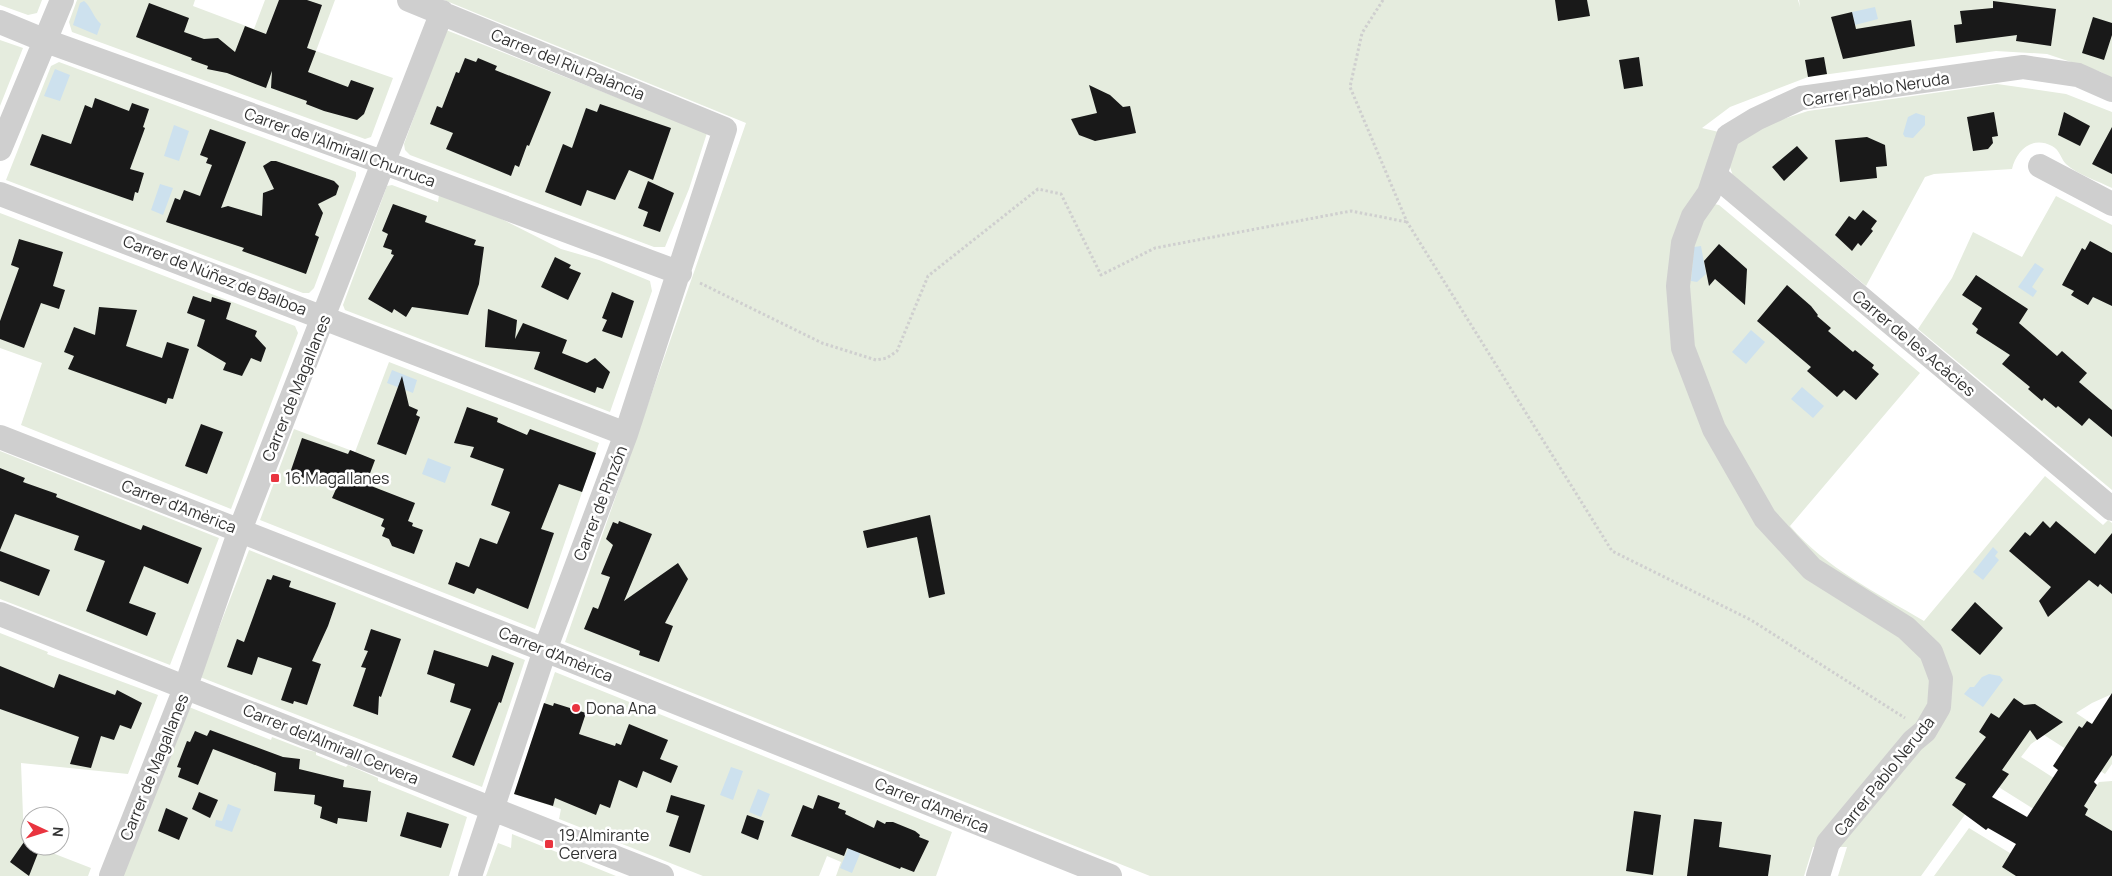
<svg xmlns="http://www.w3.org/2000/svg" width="2112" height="876" font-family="Manrope,sans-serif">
<rect width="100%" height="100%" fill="#fff"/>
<path fill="#e5ecde" d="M0 0H42L37 13 28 15 0 5Z
M77 0H195L193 6 254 29 265 0H335L316 51 393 78 371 137 365 139 72 32 69 22Z
M444 0H1798L1800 7 1799 0H2112V78L2101 72 2047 54 1996 51 1808 77 1730 107 1702 128 1723 133 1714 204 1719 205 1920 373 1790 526C1826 568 1877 593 1924 621L2045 476 2103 525 2108 520 2112 523V694L2092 703 2076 713 2112 737V764L2105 774 2044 735 2031 744 2021 757 2088 800 2099 782 2112 781V876H1934L1969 828 2044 874 2070 832 1989 781 1921 876H1838L1847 847H1813L1804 876H1150L565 642 746 123Z
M446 30 707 133 689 189 665 247H654L410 155 405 150 404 144Z
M0 40 23 48 0 106Z
M59 62 356 172V176L314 288 309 293H303L6 180 51 66Z
M1997 84 2066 94 2112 112V188C2098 181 2078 175 2066 164 2061 159 2060 150 2052 146 2032 135 2016 151 2012 169L1934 174 1925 177 1866 286 1733 176 1728 161 1733 144 1768 124 1808 111Z
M392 185 438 202 440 188 561 249 599 260 650 281 652 291 610 412 345 310 343 305 387 186Z
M2056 196 2112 225V490L1918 329 1952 278 1973 232 2022 257Z
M0 213 295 326 298 333 231 509 21 425 42 363 0 348Z
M389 362 599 443 535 629 260 520 294 429 355 452Z
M0 451 219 538 170 665 0 599Z
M249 550 525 660 482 787 200 677Z
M0 633 48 652 47 654 158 695 128 774 21 763 24 842 91 868 88 876H0Z
M555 672 952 832 936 876H836L841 862 827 856 819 876H703L559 819 561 809 514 794Z
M189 707 271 740 272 737 303 749 316 752V755L346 767 348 765 378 778V781L467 817 449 876H123Z
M512 834 616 876H486L498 843 511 848Z"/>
<path fill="#cde1ee" d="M84 1C91 6 93 17 101 24L97 35 73 25 80 3Z
M1875 7 1878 19 1855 25 1852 12Z
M55 69 70 75 60 101 44 96Z
M1916 113 1925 116V125L1913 138 1905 137 1903 134 1908 117Z
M174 125 189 131 179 161 164 156Z
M160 184 173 188 163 215 151 210Z
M1701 246 1706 274 1697 282 1691 281 1694 247Z
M2035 263 2044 269 2032 287 2037 291 2033 297 2018 287Z
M1751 330 1765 342 1746 364 1732 352Z
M392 370 417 380 413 393 387 383Z
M1802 387 1824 406 1813 418 1791 399Z
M428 458 451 467 445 483 422 474Z
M1993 547 1998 552 1995 556 1999 560 1983 580 1973 572Z
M1989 674 2000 676 2003 680 1983 707 1964 694 1970 687H1974L1982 677Z
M731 767 743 771 733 800 720 795Z
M758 789 770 794 761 817 749 812Z
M228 804 241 809 232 832 215 826 216 820 222 821Z
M850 844 862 849 852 873 840 868Z"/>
<path fill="#191919" d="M279 0H307L322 5 307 48 316 51 308 72 348 87 351 80 374 88 364 114 357 120 324 111 306 104 307 101 271 88 272 71 266 88 227 73 207 69 208 66 191 60 192 58 136 37 149 3 189 18 184 32 204 39 218 38 235 52 245 26 266 34Z
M1555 0H1587L1590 16 1558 21Z
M1993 1 2056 9 2051 46 2016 41 2017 35 1956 43 1954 25 1962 24 1960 11 1993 8Z
M1852 12 1856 29 1911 20 1915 46 1843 59 1831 17Z
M2093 17 2112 23V35L2104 60 2082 53Z
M1639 57 1643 86 1624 89 1619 60Z
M1824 57 1827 74 1808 77 1805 60Z
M465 58 476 62 478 58 497 66 495 70 551 92 529 146 527 145 519 167 515 165 511 176 446 149 453 133 430 124 437 106 442 108 456 72 459 73Z
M1089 85 1110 95 1123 107 1130 106 1136 133 1095 141 1079 135 1071 119 1097 113Z
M95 98 129 111 132 103 149 109 143 127 145 128 130 169 144 173 138 193 135 192 133 201 30 165 42 134 71 144 85 105 92 108Z
M600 104 671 128 653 180 629 170 615 200 587 190 581 206 545 192 563 144 572 148 586 108 597 112Z
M1994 112 1998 136 1992 137 1993 143 1988 149 1973 151 1967 117Z
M2064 112 2090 126 2080 146 2058 135Z
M2112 127V174L2092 164Z
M210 129 246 142 221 208 228 206 262 216 263 193 274 189 263 166 271 161H276L334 181 339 186 336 195 318 204 323 213 315 235 319 237 306 274 242 251 244 248 166 222 175 198 180 200 184 190 200 196 212 165 206 163 208 158 200 155Z
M1867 137 1885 145 1887 166 1876 167 1877 178 1840 182 1835 140Z
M1797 146 1808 158 1784 181 1772 167Z
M648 181 674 193 660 232 643 226 648 212 638 208Z
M393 204 427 216 425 222 476 240 474 245 484 247 479 284 468 315 412 307 406 317 394 309 392 313 368 299 394 255 391 254 392 250 383 247 388 234 382 231Z
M1863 210 1877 221 1871 229 1873 231 1861 246 1858 243 1852 251 1835 235 1849 216 1855 220Z
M19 239 63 252 53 286 65 290 59 309 41 303 24 348 0 339V321L19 268 11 265Z
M2090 241 2112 253V306L2093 297 2088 305 2071 295 2074 291 2062 285 2082 248 2085 250Z
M1719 244 1747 269 1745 305 1715 279 1709 286 1704 261Z
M555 257 571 265 569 268 581 273 568 300 541 287Z
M1976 275 2028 309 2019 323 2057 356 2062 351 2087 373 2079 382 2112 410V437L2089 418 2082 426 2058 406 2056 408 2044 398 2042 401 2028 389 2030 387 2002 364 2010 355 1976 333 1978 329 1972 324 1982 308 1962 295Z
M1787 285 1811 306 1818 315 1817 316 1831 328 1828 331 1853 352 1855 350 1874 365 1872 368 1879 374 1856 400 1844 390 1837 397 1807 371 1811 367 1757 321Z
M612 292 634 301 622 338 602 331 607 320 602 318Z
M193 296 211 302 212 297 231 303 226 319 257 331 255 336 266 348 261 362 251 358 242 376 223 370 226 363 197 346 205 320 187 313Z
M99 307 137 310 126 346 162 358 167 342 189 349 173 399 168 398 166 404 68 369 74 356 64 352 74 327 95 335Z
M488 309 517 320 515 339 523 323 567 340 562 353 587 363 595 358 610 372 603 389 597 387 595 393 534 369 540 352 485 347Z
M402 376 409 406 418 410 416 415 420 417 406 455 377 444Z
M467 407 498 418 497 422 527 435 530 429 596 453 582 492 559 484 541 529 554 533 528 609 477 588 474 594 448 584 456 562 469 567 480 538 497 544 510 512 491 505 504 469 470 457 474 447 454 443Z
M201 424 223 432 207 474 185 466Z
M302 438 348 454 350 450 375 460 366 484 415 503 408 521 413 523 412 526 423 530 414 554 392 546 389 539 382 536 385 528 381 526 384 519 332 498 336 489 290 473Z
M0 468 25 478 23 482 57 494 56 497 141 530 143 525 202 548 188 584 144 566 129 603 156 613 147 636 86 611 105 561 74 550 79 536 15 514 0 550Z
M930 515 945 594 929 598 917 537 867 548 863 531Z
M619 521 652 534 624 601 678 563 688 579 665 623 673 626 659 662 639 655 640 651 584 629 593 607 598 609 610 577 601 574 613 545 606 539 613 522 618 524Z
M2043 521 2050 528 2056 521 2095 554 2112 533V594L2100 584 2098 587 2089 580 2048 617 2039 601 2051 587 2009 551 2025 532 2030 536Z
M0 551 50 570 39 596 0 581Z
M273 575 291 581 289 587 336 603 328 626 312 661 321 664 307 705 294 701 293 704 281 700 292 668 258 657 252 675 227 667 237 639 244 642 267 579 271 580Z
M1975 602 2003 628 1980 655 1951 630Z
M371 629 401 639 381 697 379 696 378 715 353 706 366 668 361 667 368 651 364 650Z
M434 650 488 667 492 655 514 663 501 703 499 702 474 766 452 757 471 709 450 702 455 684 427 674Z
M0 666 54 688 59 674 115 695 117 690 142 703 131 729 120 725 114 740 101 736 91 768 70 764 79 737 0 709Z
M2112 693V755L2094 782 2097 785 2084 806 2088 809 2085 815 2112 831V876H2016L2002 867 2016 844 1988 828 1986 830 1952 805 1966 784 1955 778 1986 737 1979 732 1991 713 1999 718 2014 698 2024 705 2035 704 2063 722 2037 740 2030 730 2002 770 2009 774 1992 797 2027 817 2058 770 2053 766 2079 726 2082 728 2087 721 2092 724Z
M544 703 553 706 554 703 586 713 579 734 615 746 616 743 621 745 629 724 668 740 660 759 678 766 671 783 643 771 637 788 619 780 610 808 600 804 596 815 555 798 553 806 514 794Z
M210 730 283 757 300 759 299 769 344 780 343 787 371 791 367 822 338 818 337 824 320 818 322 807 314 804 315 795 274 791 276 773 213 749 198 785 178 777 181 768 177 767 187 741 190 742 195 731 207 736Z
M199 792 218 800 210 818 192 809Z
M671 795 705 805 690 853 669 846 679 816 666 812Z
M818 795 840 803 838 808 846 811 845 814 874 828 877 820 885 824 886 822H893L915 831 920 835 919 837 929 841 914 872 901 867 900 869 847 848 844 856 791 836 803 805 813 809Z
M166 808 188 818 179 840 158 831Z
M1634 811 1661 815 1653 875 1626 871Z
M407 812 449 824 441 848 400 836Z
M747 815 764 821 758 840 741 833Z
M1694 819 1722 822 1719 847 1771 855 1768 876H1687Z
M24 842 40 848 29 876 10 862Z"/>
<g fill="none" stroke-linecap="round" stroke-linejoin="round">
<path stroke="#cfcfcf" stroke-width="3" stroke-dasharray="2.5 2.5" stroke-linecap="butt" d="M1383 0 1362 33 1350 87 1407 222 1612 551 1751 620 1905 718
M700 283 822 343 876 360 887 358 897 351 928 276 1038 189 1061 194 1101 275 1155 248 1351 211 1407 222"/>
<path stroke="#cfcfcf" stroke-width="24" d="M409 0 725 129 626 434 545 650 470 876
M0 22 46 41 382 162 680 273
M0 149 62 0
M2040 166 2112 204
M1716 176 2112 509
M0 194 626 434
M0 437 545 650 1110 876
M0 614 662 876
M111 876 186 686 240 530 442 12
M1818 876 1828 843 1913 741 1925 731 1939 707 1941 679 1931 652 1906 628 1812 569 1765 518 1714 429 1683 348 1678 286 1683 243 1693 216 1709 193 1728 136 1756 119 1801 98 2023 67 2078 75 2112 90"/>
</g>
<g fill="#e9343f" stroke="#fff" stroke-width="2">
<rect x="270" y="473" width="10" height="10" rx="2.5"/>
<circle cx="576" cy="708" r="5"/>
<rect x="544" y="839" width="10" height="10" rx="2.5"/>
</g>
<g text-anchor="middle" stroke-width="5" stroke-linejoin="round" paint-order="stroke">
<g font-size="16" fill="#323232" stroke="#fff">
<text transform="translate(568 64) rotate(22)" y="6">Carrer del Riu Palància</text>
<text transform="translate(1876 89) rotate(-9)" y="6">Carrer Pablo Neruda</text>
<text transform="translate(340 147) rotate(20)" y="6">Carrer de l'Almirall Churruca</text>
<text transform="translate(215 275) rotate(21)" y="6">Carrer de Núñez de Balboa</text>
<text transform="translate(1914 343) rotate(40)" y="6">Carrer de les Acàcies</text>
<text transform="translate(296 388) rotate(-68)" y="6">Carrer de Magallanes</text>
<text transform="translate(600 503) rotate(-69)" y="6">Carrer de Pinzón</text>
<text transform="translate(179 506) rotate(21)" y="6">Carrer d'Amèrica</text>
<text transform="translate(556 654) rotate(22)" y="6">Carrer d'Amèrica</text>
<text transform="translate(331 744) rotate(22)" y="6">Carrer del'Almirall Cervera</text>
<text transform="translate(154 767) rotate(-68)" y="6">Carrer de Magallanes</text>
<text transform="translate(1884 776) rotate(-51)" y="6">Carrer Pablo Neruda</text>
<text transform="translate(932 805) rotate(22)" y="6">Carrer d'Amèrica</text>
</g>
<g font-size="16" fill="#323232" stroke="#fff" text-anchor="start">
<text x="285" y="484">16.Magallanes</text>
<text x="586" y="714">Dona Ana</text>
<text x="559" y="841">19.Almirante<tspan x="559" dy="18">Cervera</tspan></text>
</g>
</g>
<g transform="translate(45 831) rotate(94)"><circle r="24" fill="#ffffff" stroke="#adadad"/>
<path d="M0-4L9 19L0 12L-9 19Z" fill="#e9343f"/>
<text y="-8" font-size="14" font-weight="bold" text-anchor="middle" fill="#323232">N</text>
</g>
</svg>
